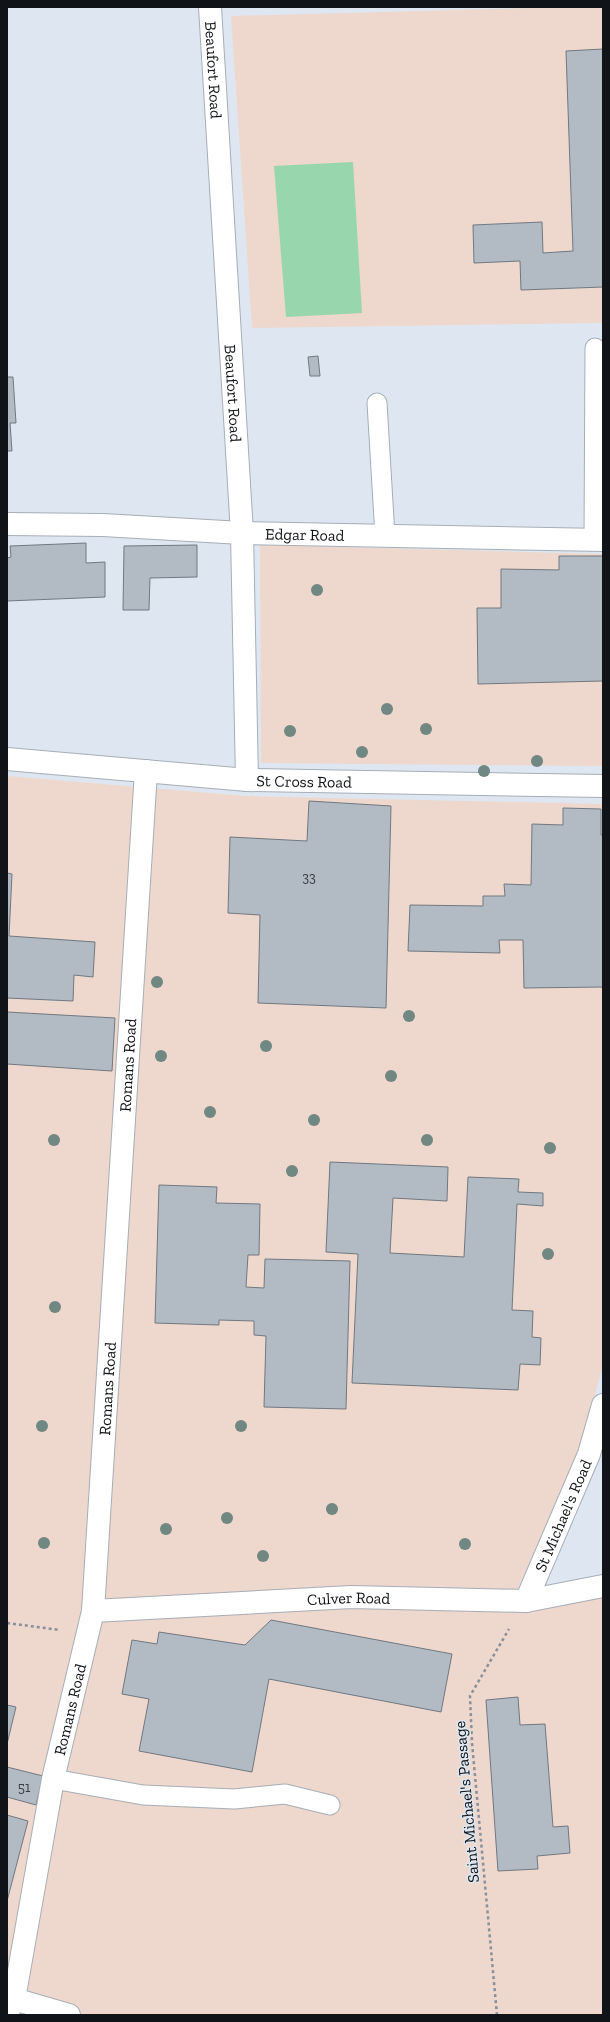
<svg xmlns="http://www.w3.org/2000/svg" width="610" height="2022" font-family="'Zilla Slab',serif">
<rect width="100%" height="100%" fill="#dee7f1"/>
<path fill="#eed7cc" d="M569 7H603V323L252 328 231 16Z
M260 545 603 554V766L261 763Z
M7 776 246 796 603 804V1365L579 1452 509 1608 603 1592V2015H7Z"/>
<path fill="#98d7ae" d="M353 162 362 313 286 317 274 166Z"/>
<path fill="#b2bac4" stroke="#707881" d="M603 49V287L521 290 520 261 474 263 473 225 542 222 543 253 573 251 566 51Z
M318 356 320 376H310L308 357Z
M7 377H13L16 423H10L12 451H7Z
M86 543V563L105 562V597L7 601V558L11 557 10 546Z
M197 545V577L150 578 149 610H123L124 546Z
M559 556H603V681L478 684 477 608H501V569L559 570Z
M309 801 391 806 386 1008 258 1003 260 915 228 913 230 837 307 841Z
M563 808 601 809V835H603V987L524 988 523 940H499L500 953 408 951 410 905 483 906V896H505L504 884 531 885 532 824 563 825Z
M7 873 12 874 9 936 95 942 93 977 74 975 73 1001 7 998Z
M7 1012 115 1018 112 1071 7 1064Z
M330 1162 448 1167 447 1201 393 1198 390 1253 464 1257 468 1177 519 1179 518 1192 543 1193V1206L517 1204 512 1310 533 1311 532 1337 541 1338 540 1365 520 1364 518 1390 352 1383 358 1254 326 1252Z
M159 1185 217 1187 216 1203 260 1204 259 1255H248L246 1287 264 1288 265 1259 350 1261 346 1409 264 1407 266 1336 254 1335V1321L219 1320V1325L155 1323Z
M271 1620 452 1654 441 1712 269 1679 252 1772 139 1751 149 1699 122 1694 132 1640 157 1644 159 1632 245 1645Z
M518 1697 520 1725 545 1724 553 1827 568 1826 570 1853 537 1856 538 1869 498 1871 486 1700Z
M7 1705 16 1707 7 1744Z
M7 1767 43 1776 36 1805 7 1797Z
M7 1815 28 1821 7 1901Z"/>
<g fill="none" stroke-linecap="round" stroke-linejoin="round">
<g stroke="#a6aeb7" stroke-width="21">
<path id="service" d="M377 403 385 536
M594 540 595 348
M53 1779 143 1795 234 1799 285 1794 330 1805
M9 2015 14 1999"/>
</g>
<g stroke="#a6aeb7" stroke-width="24">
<g id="minor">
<path id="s1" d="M210 7 242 533 247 780"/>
<path id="s2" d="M7 524 103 525 242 533 603 540"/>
<path id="s3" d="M526 1601 589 1454 603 1405"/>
<path id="s4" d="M93 1611 351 1597 526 1601 603 1586"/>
<path d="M7 1997 69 2015"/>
<path id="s5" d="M14 1999 53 1779 93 1611 146 771"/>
</g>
</g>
<g stroke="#a6aeb7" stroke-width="24">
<g id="secondary">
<path id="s6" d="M7 759 247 780 603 786"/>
</g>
</g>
<path stroke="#8a9098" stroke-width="2.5" stroke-dasharray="3 3" stroke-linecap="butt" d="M7 1623 60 1630
M497 2015 472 1743 470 1696 509 1629"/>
<use href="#service" stroke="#fff" stroke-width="19"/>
<use href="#minor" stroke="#fff" stroke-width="22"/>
<use href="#secondary" stroke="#fff" stroke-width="22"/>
</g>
<g fill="#718781">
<circle cx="317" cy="590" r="6"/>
<circle cx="387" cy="709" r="6"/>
<circle cx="426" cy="729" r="6"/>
<circle cx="290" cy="731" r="6"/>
<circle cx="362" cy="752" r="6"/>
<circle cx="537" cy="761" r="6"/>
<circle cx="484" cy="771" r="6"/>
<circle cx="157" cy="982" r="6"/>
<circle cx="409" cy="1016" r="6"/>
<circle cx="266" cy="1046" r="6"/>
<circle cx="161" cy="1056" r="6"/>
<circle cx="391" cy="1076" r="6"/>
<circle cx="210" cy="1112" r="6"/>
<circle cx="314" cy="1120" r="6"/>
<circle cx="54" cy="1140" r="6"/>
<circle cx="427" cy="1140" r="6"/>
<circle cx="550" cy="1148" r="6"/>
<circle cx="292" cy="1171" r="6"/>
<circle cx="548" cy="1254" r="6"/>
<circle cx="55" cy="1307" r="6"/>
<circle cx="42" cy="1426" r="6"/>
<circle cx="241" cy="1426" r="6"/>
<circle cx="332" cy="1509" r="6"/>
<circle cx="227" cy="1518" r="6"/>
<circle cx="166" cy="1529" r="6"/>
<circle cx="44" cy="1543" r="6"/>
<circle cx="465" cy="1544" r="6"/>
<circle cx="263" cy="1556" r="6"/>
</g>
<g text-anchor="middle" stroke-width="3" stroke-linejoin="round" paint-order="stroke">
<g font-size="14" fill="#383d42">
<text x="309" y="882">33</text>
<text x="24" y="1792">51</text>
</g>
<g font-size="16" fill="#101317" stroke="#dee7f1">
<text dy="6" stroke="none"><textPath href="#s1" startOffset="63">Beaufort Road</textPath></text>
<text dy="6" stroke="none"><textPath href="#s1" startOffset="387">Beaufort Road</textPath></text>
<text dy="6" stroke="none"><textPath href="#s2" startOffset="298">Edgar Road</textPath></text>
<text dy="6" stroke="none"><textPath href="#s6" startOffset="298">St Cross Road</textPath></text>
<text dy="6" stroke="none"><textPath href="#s5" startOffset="943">Romans Road</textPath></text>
<text dy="6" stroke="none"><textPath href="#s5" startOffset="619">Romans Road</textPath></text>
<text dy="6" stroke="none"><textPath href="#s3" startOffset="93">St Michael's Road</textPath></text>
<text dy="6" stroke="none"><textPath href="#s4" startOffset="256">Culver Road</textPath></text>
<text dy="6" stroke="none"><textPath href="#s5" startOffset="295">Romans Road</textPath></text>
<text transform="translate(466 1802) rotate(-95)" y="6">Saint Michael's Passage</text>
</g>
</g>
<rect width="610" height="2022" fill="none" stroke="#101317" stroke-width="16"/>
</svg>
